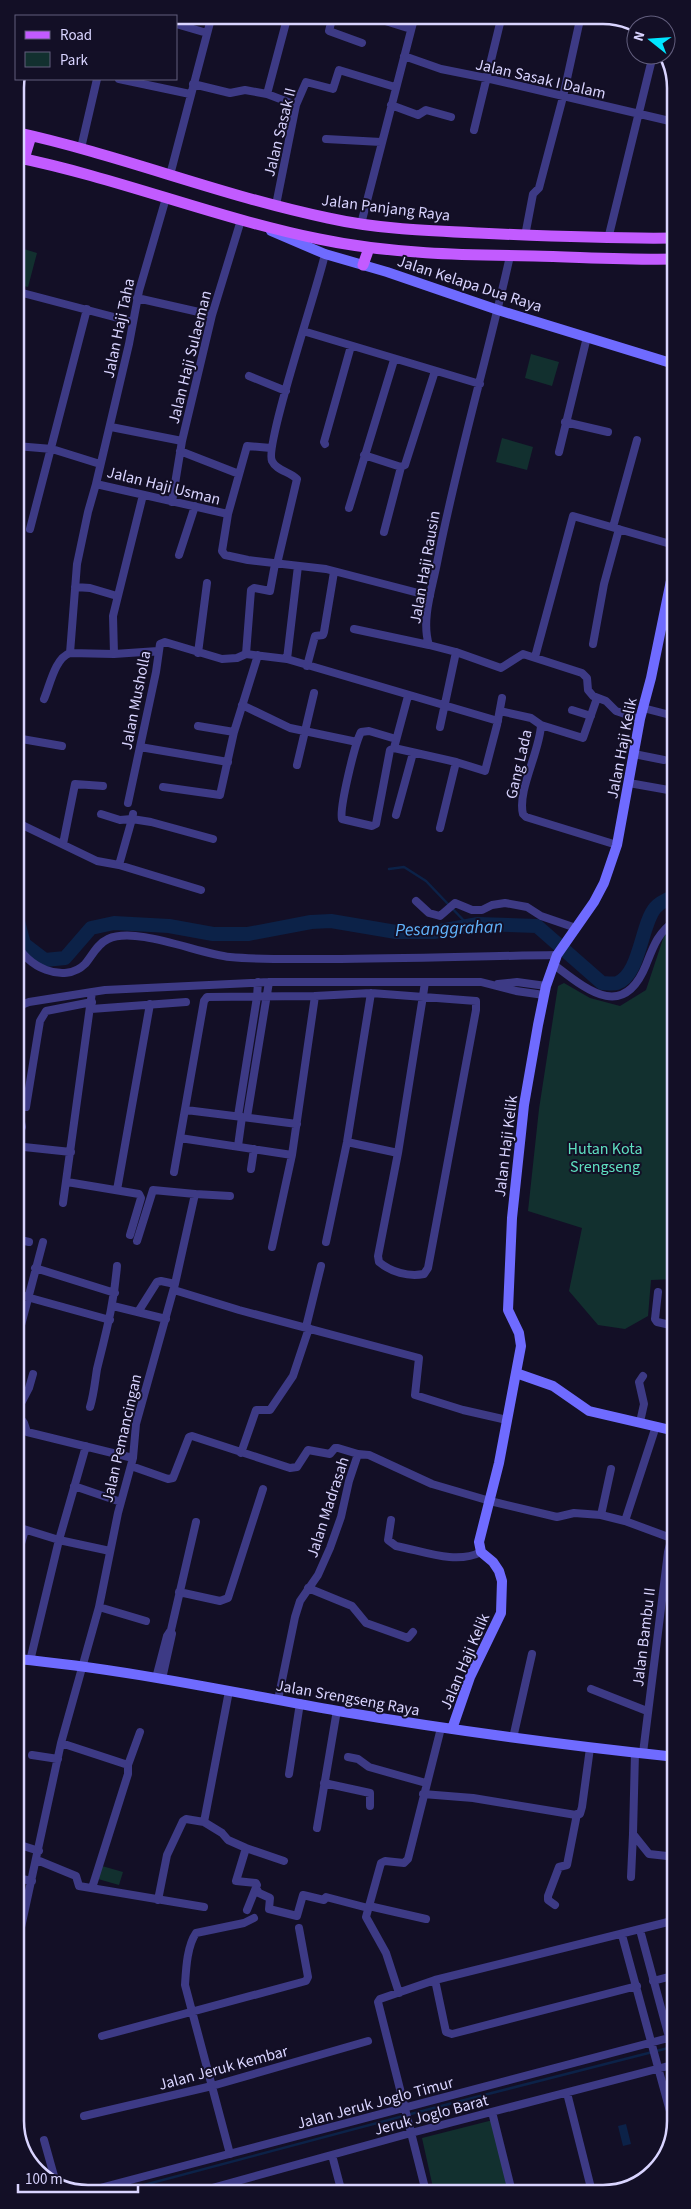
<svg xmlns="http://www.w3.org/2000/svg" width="691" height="2209" font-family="'Source Sans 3',sans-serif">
<rect width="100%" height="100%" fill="#130f26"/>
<path fill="#12302f" d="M24 249 37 253 28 287 15 284Z
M531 354 559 362 552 386 525 378Z
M502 438 533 447 527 470 496 462Z
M675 930V1279L651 1280 648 1316 625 1329 598 1325 569 1291 582 1228 528 1211 539 1109 558 986 564 983 590 998 620 1006 646 990 664 936Z
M102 1866 123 1872 119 1885 98 1879Z
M493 2120 510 2189 496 2192H434L422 2138Z"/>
<path fill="#0c2248" d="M626 2124 631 2144 623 2146 618 2126Z"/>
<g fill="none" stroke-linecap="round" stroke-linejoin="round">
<path stroke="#0c2248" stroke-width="2.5" d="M389 869 404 867 426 881 469 926
M110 2194 441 2106 676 2046"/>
<path stroke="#0c2248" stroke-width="14" d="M16 914 24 944 45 960 65 958 91 928 114 923 169 926 213 934H248L311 922 331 921 396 932H434L478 924 537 926 602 983C606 983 613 984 617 983 640 975 641 925 655 908 660 902 668 899 675 896"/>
<path stroke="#3d3a85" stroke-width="8" d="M143 15 148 16
M333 15 329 31 362 43
M366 15 411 29
M113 16 114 15
M159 16 160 15
M176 24 207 33
M404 56 441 69 486 78 674 122
M119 79 190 94
M193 84 230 93 245 90 267 94 296 105
M267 94 288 15
M391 105 418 115 426 110 451 117
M474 130 502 15
M326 139 381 142
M81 148 97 79
M170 175 212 15
M166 198 139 291 129 344 96 484 228 514 222 551 225 555 248 560 326 569 430 596
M276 205 296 105 306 82 333 89 339 70 395 87
M361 224 415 15
M525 236 533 194 539 188 563 97 581 15
M608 239 653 55
M510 256C487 359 457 460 437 563 432 589 421 620 429 645L456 652 501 668 523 654 582 673 587 678 588 690 593 696 606 701 616 711 640 719
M15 291 133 322
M137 298 212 315
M303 331 480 384
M249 376 286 391
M565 422 608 432
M111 427 182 441
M325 444 324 442 351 346
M16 446 52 449 100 464
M180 451 239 474
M559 452 587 337
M364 455 401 467
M401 467 405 465 435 371
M172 502 182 441 212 315 241 220
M349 508 394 360
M228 514 247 446 271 448
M613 527 637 440
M30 529 87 309
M384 532 401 467
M179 555 195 506
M277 564 297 479C290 472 276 470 272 461 264 446 319 284 325 254
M75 587 90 588 117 596
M664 619 674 621
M354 629 429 645
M593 644 604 584 619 529
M70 653 77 564 88 512 96 484
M70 653 114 654 158 651
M198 653 207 583
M114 654 113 616 143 495
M246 654 251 590 254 588 270 591 275 564
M535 657 573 516 674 545
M287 659 498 721
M307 666 315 636 323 635 324 632 334 572
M44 699C50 685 55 658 70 653
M242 705 290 728 357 742
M643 708 674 716
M572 710 591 716
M500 711 531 718 541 725C540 751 517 791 523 814L526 817 617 845
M541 725 583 738 597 698
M198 726 234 732
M440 727 456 652
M16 738 62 746
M396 739 369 731 361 732C355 743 339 809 342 819L372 826 376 824 390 750 394 748 408 696
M140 747 228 762
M394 748 456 762 485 771 497 725 502 698
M634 754 664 760
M297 765 314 693
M629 783 674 791
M163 787 220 795 234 732 258 655
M128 803 156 672 160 644 165 642 222 659 237 658 246 654 287 659 298 566
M101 814 120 820 132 819 133 814
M396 815 413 753
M16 822 97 861 119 865 201 890
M440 828 456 762
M63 844 75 784 103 786
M119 865 132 819 151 822 213 839
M416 901 429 913 440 916 455 903 472 910H482L492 905 505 903 527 907 541 916 576 928
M16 942C25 966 64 985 85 964 92 956 97 944 108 939 136 926 199 954 230 957 263 960 296 959 329 959 405 959 481 956 557 955
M553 964C586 989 623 1022 646 965 653 947 658 932 675 921
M498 984 517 982 546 986
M16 1007 29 1002 92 992
M91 1009 186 1002
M26 1107 40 1021 46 1011 92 1002
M186 1110 297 1124
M238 1116 257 997 258 982
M247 1117 269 982
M16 1119 21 1122 22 1127 16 1143
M180 1138 292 1155
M347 1142 398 1153
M238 1146 242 1117
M24 1147 71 1152
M251 1169 254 1149
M174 1172 204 1001 207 997 315 996 371 993 476 1001V1010L428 1268 424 1274C408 1277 391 1272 379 1262L378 1256 398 1153 423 996 425 982
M67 1182 139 1194 141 1198 130 1235
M117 1190 150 1004
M63 1203 92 992 105 990 269 982H481L516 991 544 995
M16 1239 29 1242
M137 1241 153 1190 195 1194
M326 1242 347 1142 371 993
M272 1247 292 1155 315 996
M35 1268 115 1293
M174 1290 239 1310 419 1358 415 1395 463 1410 507 1420
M658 1292 655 1319 657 1322 675 1326
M16 1294 110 1320
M113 1306 166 1319
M138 1312 157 1282 161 1281 175 1284
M306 1327 321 1266
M20 1329 43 1242
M90 1407C94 1394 95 1381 97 1369 106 1332 114 1304 117 1266
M17 1411 29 1388 33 1374
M17 1414 24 1423 27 1432 133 1458
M640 1422 644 1404 639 1382 643 1376
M241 1453 256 1410H270L293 1376 309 1328
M131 1466 168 1479 173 1478 189 1437 192 1436 290 1468 297 1467 308 1450 330 1454 335 1448H338L358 1454
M74 1486 121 1502
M601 1515 611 1469
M391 1520 388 1540 396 1546C423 1551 456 1565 481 1552
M625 1521 656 1426
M17 1527 59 1540 110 1551
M17 1557 25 1530
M308 1588 352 1606 366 1623 408 1638 413 1632
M179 1592 220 1601 228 1598 263 1489
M99 1607 146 1621
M30 1661 59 1540 86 1446
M156 1678 167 1636 171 1630 196 1522
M162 1679 172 1634
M591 1689 647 1711
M229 1691 204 1822 222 1833 228 1840 246 1848 284 1861
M278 1700 295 1617 300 1601 318 1575 330 1548 341 1517 349 1481 358 1454 369 1455 432 1484 490 1501 557 1517 574 1513 601 1515 625 1521 671 1538
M513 1738 532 1654
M61 1743 128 1765V1774L92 1888
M635 1753 633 1834 649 1854 676 1857
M643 1753 668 1552 675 1525
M32 1755 58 1759
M348 1757 358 1759 369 1767 426 1783
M128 1765 140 1732
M289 1774 300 1703
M324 1783 370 1793V1806
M423 1794 473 1798 576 1815 580 1814 582 1807 590 1748
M317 1828 337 1710
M17 1844 39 1851
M246 1848 236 1881 256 1883 257 1885 247 1910
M37 1860 76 1876 79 1886 204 1907
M631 1877 633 1834
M17 1878 32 1881
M256 1888 259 1893 270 1898 269 1909 297 1916 303 1895 324 1900 326 1897 368 1908
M158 1900 167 1855 183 1821 186 1819 204 1822
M555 1905 548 1900V1896L559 1867 567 1865 577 1814
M369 1906 426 1919
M640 1930 676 2063
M622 1935 674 2126
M17 1946 61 1743 99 1607 118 1513 133 1458 136 1424 175 1284 195 1194 230 1196
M435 1980 446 2032 452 2034 637 1986
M653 1981 676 1975
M399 1993 386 1953 366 1917 381 1863 385 1861 404 1863 408 1859 441 1728
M102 2036 306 1981 308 1977 299 1928
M567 2093 592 2192
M492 2112 512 2192
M84 2116 212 2086 368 2041
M44 2140 56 2183
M230 2154 185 1985C186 1969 187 1946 196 1933L244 1923 254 1918
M332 2155 342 2193
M234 2182 236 2193
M426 2192 378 2002 380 1999 435 1980 676 1920
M494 2192 511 2188
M81 2193 676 2036
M194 2193 411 2133 676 2064"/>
<path stroke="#6f6bff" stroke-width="10" d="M271 231 325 254 387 272 498 310 674 364
M516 1373 553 1386 589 1411 675 1431
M17 1659C125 1669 231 1692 338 1711 450 1730 562 1745 676 1757
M452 1729 470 1677 501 1613 502 1581 499 1571 493 1562 481 1552 479 1542 499 1463 521 1346 519 1333 508 1310 512 1218 524 1105 538 1025 546 986 557 955 594 902 604 883 617 845 640 719 651 678 674 566"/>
<path stroke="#c25bff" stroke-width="11" d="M15 132C121 155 222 196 328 218 377 229 428 231 478 233 543 236 608 239 674 238
M15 157C118 178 216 218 319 239 390 254 462 255 534 256 580 257 627 260 674 259
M24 159 31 136
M363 265 369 248"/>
</g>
<g text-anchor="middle" stroke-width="4" stroke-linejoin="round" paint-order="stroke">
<g font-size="16" fill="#d9d4ff" stroke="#130f26">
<text transform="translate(541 78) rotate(13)" y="6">Jalan Sasak I Dalam</text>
<text transform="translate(279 132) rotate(-76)" y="6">Jalan Sasak II</text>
<text transform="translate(386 207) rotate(7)" y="6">Jalan Panjang Raya</text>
<text transform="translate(470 283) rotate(18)" y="6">Jalan Kelapa Dua Raya</text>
<text transform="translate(118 328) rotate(-78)" y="6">Jalan Haji Taha</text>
<text transform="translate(189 357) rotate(-76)" y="6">Jalan Haji Sulaeman</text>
<text transform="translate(164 485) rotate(14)" y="6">Jalan Haji Usman</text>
<text transform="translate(424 567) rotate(-80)" y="6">Jalan Haji Rausin</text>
<text transform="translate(135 700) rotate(-79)" y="6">Jalan Musholla</text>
<text transform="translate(621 748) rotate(-79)" y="6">Jalan Haji Kelik</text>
<text transform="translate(518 764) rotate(-77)" y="6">Gang Lada</text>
<text transform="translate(505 1146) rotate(-83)" y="6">Jalan Haji Kelik</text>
<text transform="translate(121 1438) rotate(-77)" y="6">Jalan Pemancingan</text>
<text transform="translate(327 1507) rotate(-72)" y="6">Jalan Madrasah</text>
<text transform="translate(643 1637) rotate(-83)" y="6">Jalan Bambu II</text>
<text transform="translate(464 1661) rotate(-67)" y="6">Jalan Haji Kelik</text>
<text transform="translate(348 1697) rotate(10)" y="6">Jalan Srengseng Raya</text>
<text transform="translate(223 2067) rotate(-15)" y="6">Jalan Jeruk Kembar</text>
<text transform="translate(375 2102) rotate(-15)" y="6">Jalan Jeruk Joglo Timur</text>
<text transform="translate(431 2114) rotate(-15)" y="6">Jeruk Joglo Barat</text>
</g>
<g font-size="16" fill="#5fe0c0" stroke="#130f26">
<text x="605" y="1154">Hutan Kota<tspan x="605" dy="18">Srengseng</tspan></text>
</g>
<g font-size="18" font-style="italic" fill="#62b6ff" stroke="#130f26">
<text transform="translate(449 928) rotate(-2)" y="6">Pesanggrahan</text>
</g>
</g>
<path d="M0 0H691V2209H0ZM88 24H603A64 64 0 0 1 667 88V2121A64 64 0 0 1 603 2185H88A64 64 0 0 1 24 2121V88A64 64 0 0 1 88 24Z" fill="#130f26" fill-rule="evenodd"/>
<path fill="none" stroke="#d9d4ff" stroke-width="2.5" d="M88 24H603A64 64 0 0 1 667 88V2121A64 64 0 0 1 603 2185H88A64 64 0 0 1 24 2121V88A64 64 0 0 1 88 24Z"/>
<rect x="15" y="15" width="162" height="65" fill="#130f26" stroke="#625e7d"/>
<rect x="25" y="31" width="25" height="8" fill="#c25bff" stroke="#625e7d"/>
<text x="60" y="40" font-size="15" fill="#d9d4ff">Road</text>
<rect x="25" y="52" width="25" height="15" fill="#12302f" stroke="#625e7d"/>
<text x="60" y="65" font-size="15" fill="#d9d4ff">Park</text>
<g transform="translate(651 40) rotate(287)"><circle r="24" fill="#130f26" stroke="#625e7d"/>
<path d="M0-4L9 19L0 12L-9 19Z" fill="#00e5ff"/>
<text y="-8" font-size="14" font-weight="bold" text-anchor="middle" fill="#d9d4ff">N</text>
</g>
<path d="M18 2184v8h120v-8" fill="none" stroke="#d9d4ff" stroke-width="2.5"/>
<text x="25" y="2184" font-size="15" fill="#d9d4ff" stroke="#130f26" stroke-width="4" paint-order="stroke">100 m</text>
</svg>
